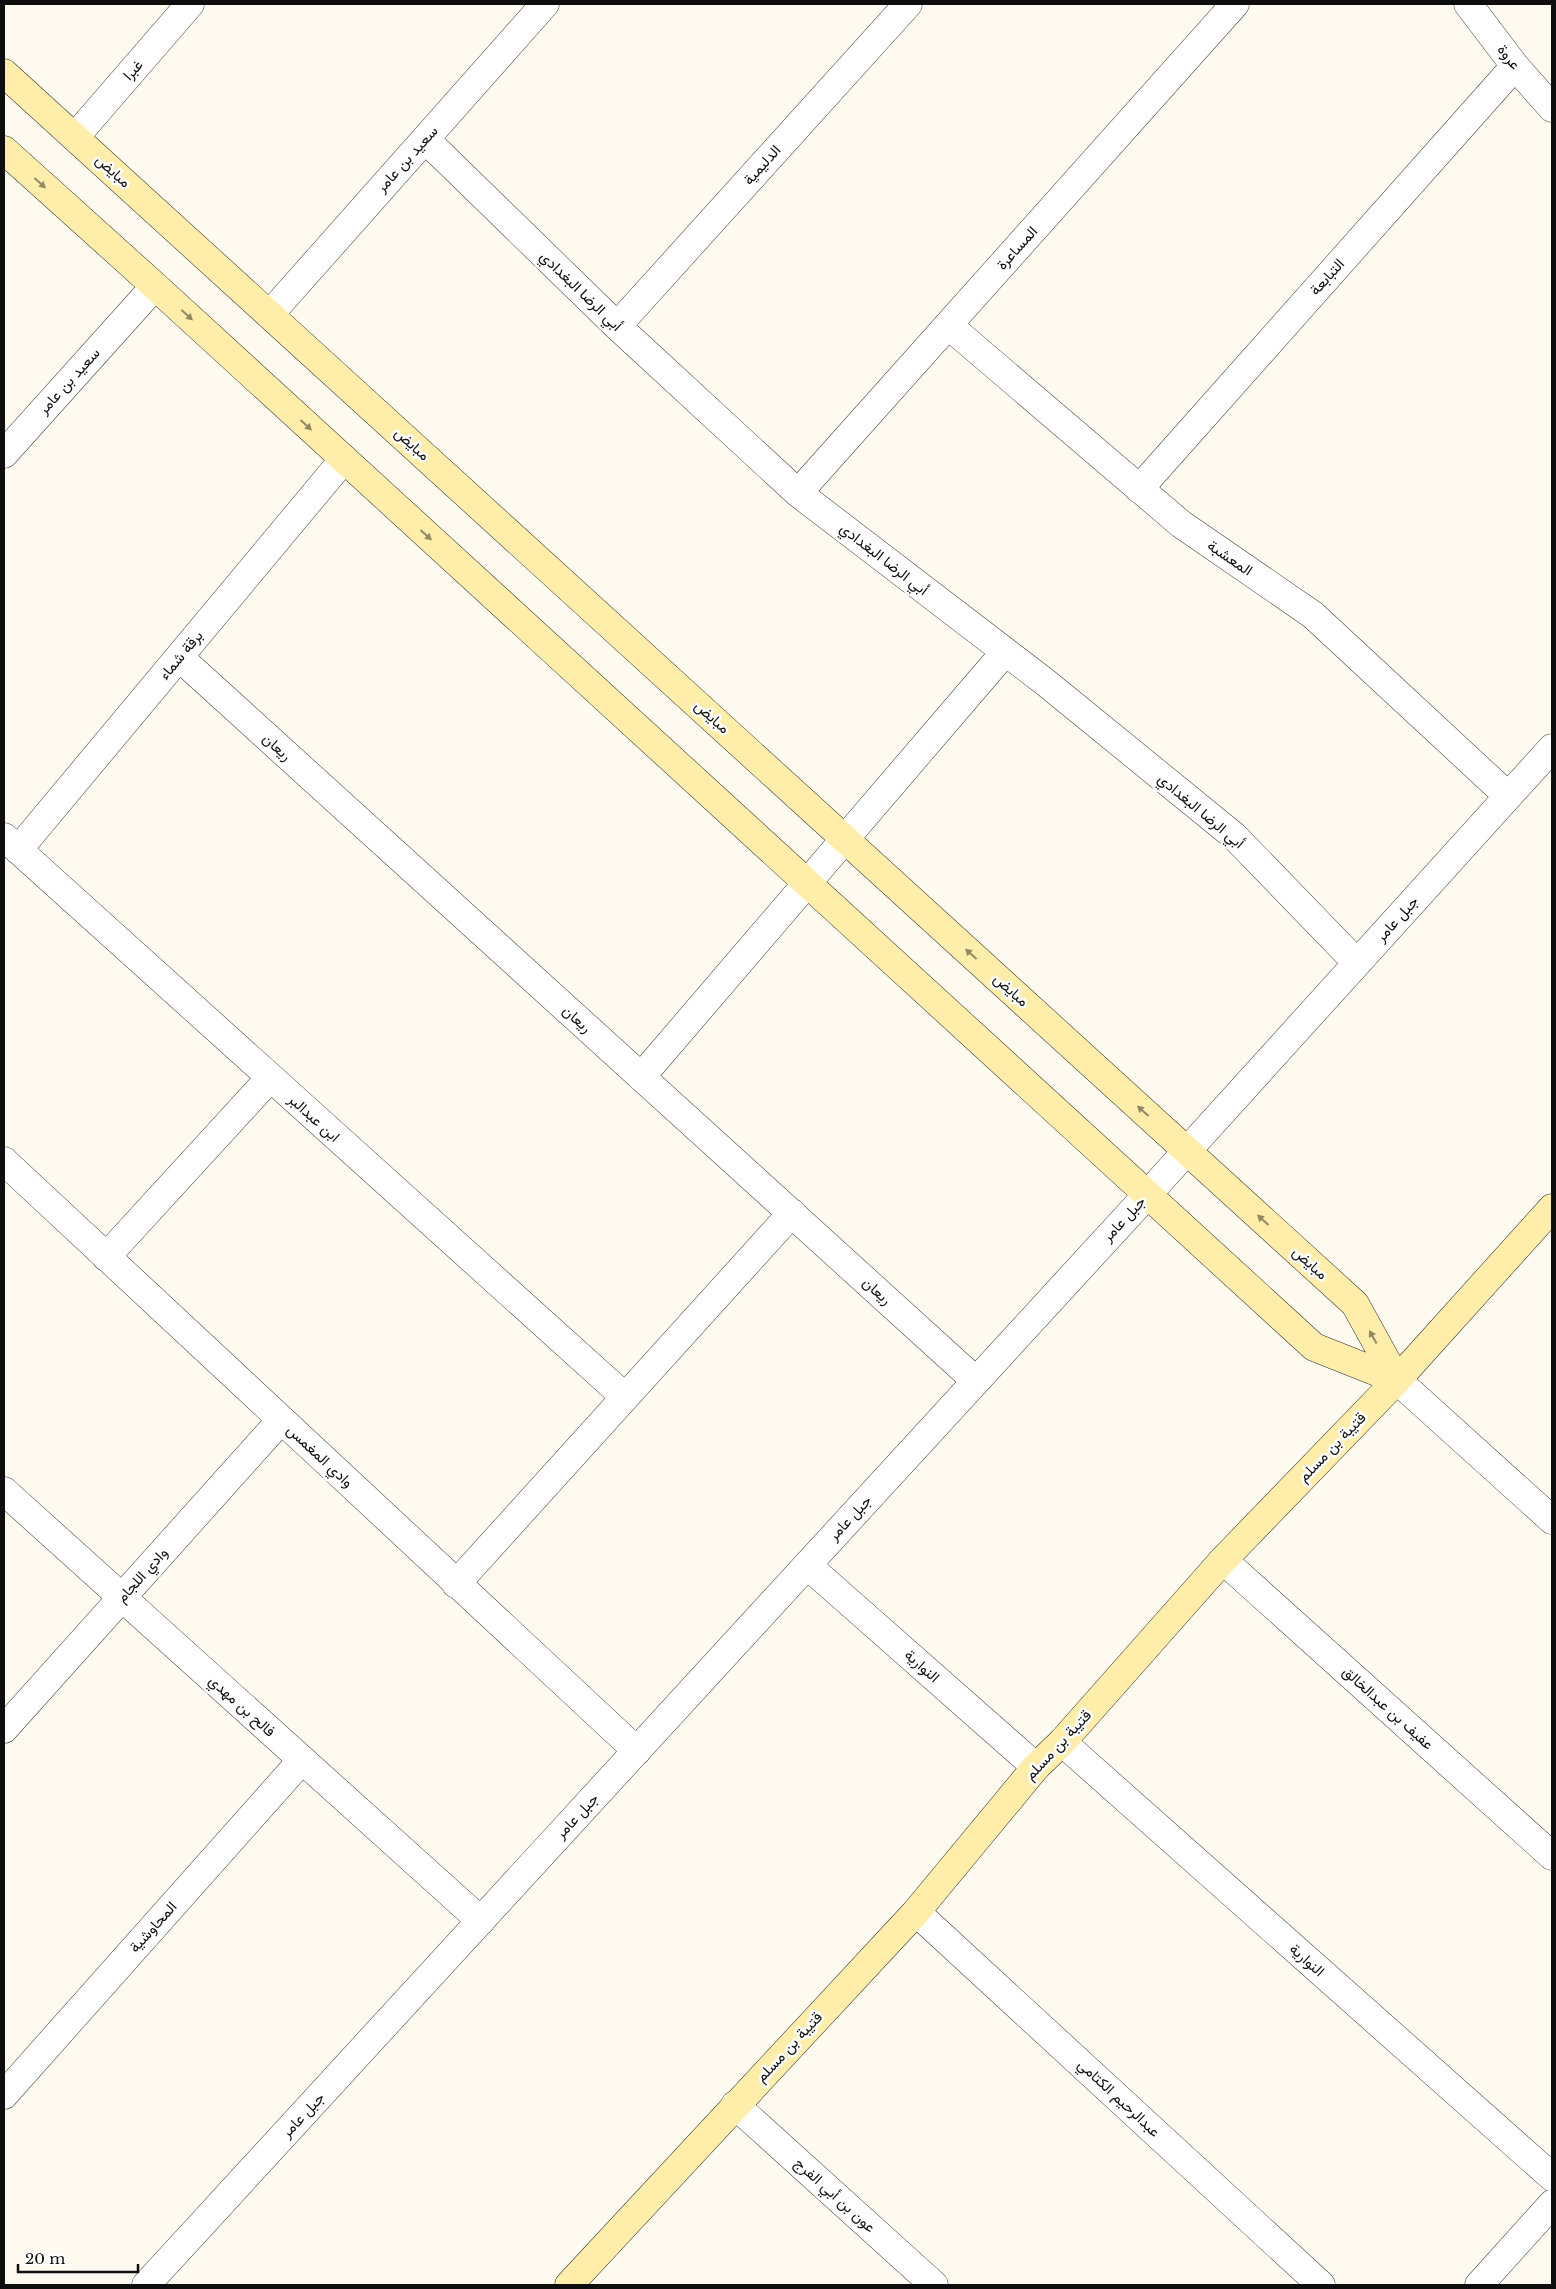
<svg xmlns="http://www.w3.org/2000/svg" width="1556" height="2289" font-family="'Libre Baskerville',Vazirmatn,serif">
<rect width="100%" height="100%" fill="#fffaef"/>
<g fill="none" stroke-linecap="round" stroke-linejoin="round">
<g stroke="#414141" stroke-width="29">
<path id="street" d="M1468 4 1515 66 1552 108
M75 137 190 4
M425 139 617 326 798 493 1045 682 1234 836 1357 963
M270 314 545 4
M948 325 1181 524 1313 615 1508 796
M617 326 908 4
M4 454 155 286
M1139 489 1515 66
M798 493 1235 4
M179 657 976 1381
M4 837 625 1397
M18 850 344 459
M641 1077 1005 652
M4 1161 637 1751
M106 1257 270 1078
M1397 1380 1552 1520
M4 1491 481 1921
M1223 1560 1552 1856
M807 1565 1036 1767
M456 1584 792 1213
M4 1729 281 1420
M1062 1742 1552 2177
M916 1912 1321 2285
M4 2095 302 1760
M735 2105 934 2285
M146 2285 1147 1195 1552 748
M1479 2285 1552 2204"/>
</g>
<g stroke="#303030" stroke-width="29">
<path id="secondary" d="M4 73 1355 1304 1397 1380
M4 150 155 286 1314 1347 1397 1380
M569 2285 916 1912 1036 1767 1062 1742 1223 1560 1397 1380 1552 1208"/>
</g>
<use href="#street" stroke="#fff" stroke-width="28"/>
<use href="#secondary" stroke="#ffedaa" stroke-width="28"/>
</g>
<defs><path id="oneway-solid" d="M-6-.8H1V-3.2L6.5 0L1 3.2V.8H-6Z" transform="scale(1.25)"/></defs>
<g fill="#938964">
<use href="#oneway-solid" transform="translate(40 183) rotate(42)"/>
<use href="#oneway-solid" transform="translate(187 315) rotate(42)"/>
<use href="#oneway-solid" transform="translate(306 425) rotate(42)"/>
<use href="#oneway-solid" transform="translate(426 535) rotate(42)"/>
<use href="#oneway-solid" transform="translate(971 954) rotate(-138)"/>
<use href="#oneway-solid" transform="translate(1143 1111) rotate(-138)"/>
<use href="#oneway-solid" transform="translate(1263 1220) rotate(-138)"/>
<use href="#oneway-solid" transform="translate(1373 1337) rotate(-119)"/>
</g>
<g text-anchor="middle" stroke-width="5" stroke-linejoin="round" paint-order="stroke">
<g font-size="15" fill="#0e0e0e" stroke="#fff">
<text transform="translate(1509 57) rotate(52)" y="5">عروة</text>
<text transform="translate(133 70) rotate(-49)" y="5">غبرا</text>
<text transform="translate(407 159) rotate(-48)" y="5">سعيد بن عامر</text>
<text transform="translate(762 165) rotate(-48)" y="5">الدليمية</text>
<text transform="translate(113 171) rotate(42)" y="5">مبايض</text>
<text transform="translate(1017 248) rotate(-48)" y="5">المساعرة</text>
<text transform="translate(1327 277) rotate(-48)" y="5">التبابعة</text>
<text transform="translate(581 291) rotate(44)" y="5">أبي الرضا البغدادي</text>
<text transform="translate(69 381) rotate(-48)" y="5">سعيد بن عامر</text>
<text transform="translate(412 444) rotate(42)" y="5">مبايض</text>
<text transform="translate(1230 558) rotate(34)" y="5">المعشبة</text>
<text transform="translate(884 559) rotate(38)" y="5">أبي الرضا البغدادي</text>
<text transform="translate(181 655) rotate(-50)" y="5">برقة شماء</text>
<text transform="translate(712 717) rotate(42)" y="5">مبايض</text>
<text transform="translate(277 747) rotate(42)" y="5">ريعان</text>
<text transform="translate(1201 811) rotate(40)" y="5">أبي الرضا البغدادي</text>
<text transform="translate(1397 919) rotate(-48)" y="5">جبل عامر</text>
<text transform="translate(1011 990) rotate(42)" y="5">مبايض</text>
<text transform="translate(577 1019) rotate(42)" y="5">ريعان</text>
<text transform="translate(314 1118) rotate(42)" y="5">ابن عبدالبر</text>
<text transform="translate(1124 1219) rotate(-47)" y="5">جبل عامر</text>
<text transform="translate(1310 1263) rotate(42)" y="5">مبايض</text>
<text transform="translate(877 1291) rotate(42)" y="5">ريعان</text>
<text transform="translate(1332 1447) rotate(-46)" y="5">قتيبة بن مسلم</text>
<text transform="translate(320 1456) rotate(43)" y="5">وادي المغمس</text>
<text transform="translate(850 1518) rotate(-47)" y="5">جبل عامر</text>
<text transform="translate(142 1575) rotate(-48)" y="5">وادي اللجام</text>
<text transform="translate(922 1666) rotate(42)" y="5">النوارية</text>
<text transform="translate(242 1706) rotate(42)" y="5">فالح بن مهدي</text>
<text transform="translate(1388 1708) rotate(42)" y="5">عفيف بن عبدالخالق</text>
<text transform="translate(1058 1745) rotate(-47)" y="5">قتيبة بن مسلم</text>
<text transform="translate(577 1816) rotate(-47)" y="5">جبل عامر</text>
<text transform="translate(153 1927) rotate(-48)" y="5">المحاوشية</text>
<text transform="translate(1307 1960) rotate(42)" y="5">النوارية</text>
<text transform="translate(789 2047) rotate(-47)" y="5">قتيبة بن مسلم</text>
<text transform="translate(1119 2098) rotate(43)" y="5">عبدالرحيم الكتامي</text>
<text transform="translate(303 2115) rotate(-47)" y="5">جبل عامر</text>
<text transform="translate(835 2195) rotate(42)" y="5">عون بن أبي الفرج</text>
</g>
</g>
<rect width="1556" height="2289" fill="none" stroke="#0e0e0e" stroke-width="10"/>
<path d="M18 2264v8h120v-8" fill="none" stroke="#0e0e0e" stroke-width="2.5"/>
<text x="25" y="2264" font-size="15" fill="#0e0e0e" stroke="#ffffff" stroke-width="4" paint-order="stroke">20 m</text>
</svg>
